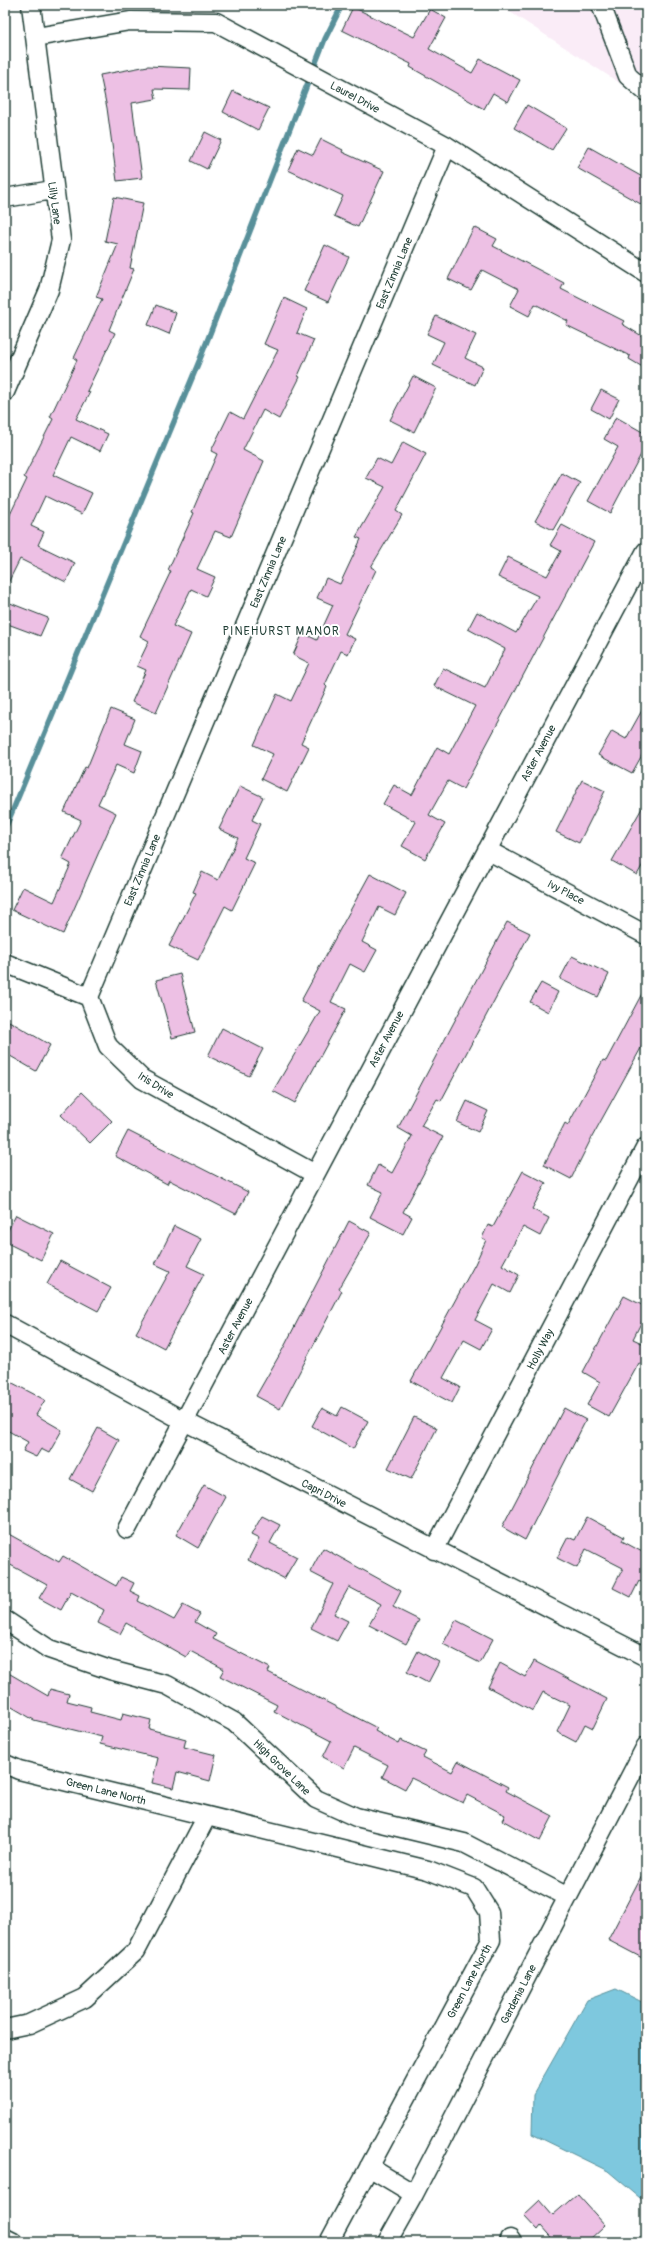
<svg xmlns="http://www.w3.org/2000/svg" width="651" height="2247" font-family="Pangolin,sans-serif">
<rect width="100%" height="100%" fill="#fff"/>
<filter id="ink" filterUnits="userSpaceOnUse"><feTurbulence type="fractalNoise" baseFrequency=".025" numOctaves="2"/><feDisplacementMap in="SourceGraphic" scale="8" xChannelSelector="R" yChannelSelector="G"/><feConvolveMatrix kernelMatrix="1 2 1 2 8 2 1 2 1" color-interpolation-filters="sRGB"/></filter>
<g filter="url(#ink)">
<path fill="#faecf7" d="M499 5H646V100Z"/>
<path fill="#7ec8de" stroke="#58909a" d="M616 1989 646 2004V2203L608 2171 532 2134 533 2095 587 2000Z"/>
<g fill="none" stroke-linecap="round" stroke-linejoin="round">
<path stroke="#58909a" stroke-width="5.5" d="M5 829 200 359 325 39 342 5"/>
</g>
<path fill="#edc0e4" stroke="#1f3d34" d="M353 7 414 37 430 9 446 18 429 49 472 73 480 59 520 80 508 102 493 93 484 109 410 67 411 64 342 30Z
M148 66 191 68 190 90 154 89 156 99 132 103 142 178 117 181 107 108 100 75Z
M233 91 269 108 258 130 223 112Z
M527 105 566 128 552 150 514 128Z
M205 132 221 140 207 169 191 161Z
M321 139 343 150 342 152 384 171 358 227 334 216 343 196 288 170 298 148 313 155Z
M589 147 646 179V207L577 168Z
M114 197 143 203 130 268 134 269 109 330 115 333 87 391 90 392 76 419 108 434 100 451 71 437 53 475 92 493 82 514 45 496 31 526 44 532 38 545 75 563 66 582 20 559 5 589V525L27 479 24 477 53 419 50 417 77 360 74 358 102 299 96 297 118 244 105 241Z
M474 227 497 239 493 246 564 283 561 289 624 321 622 324 642 336 646 330V369L629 359 630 356 566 325 568 321 535 304 529 316 510 306 519 289 482 270 471 290 448 279Z
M325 245 349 257 328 302 304 291Z
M284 298 307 309 297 333 314 340 298 376 300 377 279 419 263 410 243 450 264 461 231 537 215 531 197 569 215 577 206 596 191 589 173 626 191 634 156 713 132 702 146 670 137 666 149 641 140 636 171 571 168 570 194 513 192 512 217 454 211 451 230 412 243 419 278 350 264 344Z
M156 305 176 313 169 334 148 325Z
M436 316 476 335 465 358 483 367 475 385 433 365 444 342 427 334Z
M413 376 436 388 414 432 390 420Z
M601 390 619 399 609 419 591 409Z
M616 417 646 434V445L610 513 588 501 618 447 604 439Z
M403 442 426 454 396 511 402 515 371 567 376 570 345 634 355 639 348 654 341 651 325 685 327 687 301 743 309 747 287 792 261 779 273 754 254 745 277 694 291 701 309 663 293 655 303 633 317 640 333 605 317 598 326 578 340 584 361 539 356 537 385 487 366 478 377 458 391 465Z
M562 473 580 483 553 530 535 521Z
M562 525 594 542 463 789 448 781 429 815 445 824 425 859 402 846 416 822 383 804 394 785 412 795 437 747 449 754 475 706 434 686 443 668 485 688 505 649 468 629 477 612 516 633 538 596 498 577 508 557 547 576 561 551 550 545Z
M5 601 48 618 40 636 5 623Z
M646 703V748L632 773 598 755 612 731 626 739Z
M111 709 135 719 125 744 142 751 134 773 116 765 98 804 116 813 63 934 12 910 23 887 54 902 71 864 62 859 81 820 64 812 85 767 87 768Z
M582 780 605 791 579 843 556 832Z
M240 786 263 797 252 820 260 824 244 858 255 863 232 910 225 906 198 960 169 946 196 893 193 892 202 872 218 880 238 838 219 829Z
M646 801V859L637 875 612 861Z
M370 874 406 893 395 915 379 907 362 942 377 950 365 972 350 964 331 1002 346 1009 295 1103 273 1091 320 1011 301 1001Z
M507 922 530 933 441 1101 437 1099 421 1126 443 1137 403 1212 412 1217 403 1234 370 1217 383 1192 368 1185 378 1165 392 1173 412 1136 398 1128Z
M572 956 609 974 598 997 560 979Z
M180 974 195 1032 172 1038 156 980Z
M541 983 558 992 548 1012 530 1002Z
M646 986V1039L592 1137 571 1179 544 1165 565 1123 568 1125 603 1060 606 1061Z
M9 1021 50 1045 36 1071 5 1053V1029Z
M222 1028 263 1049 249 1076 208 1056Z
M82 1092 112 1121 90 1143 61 1115Z
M467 1101 488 1111 478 1132 457 1122Z
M128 1131 248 1192 236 1214 169 1180 167 1184 115 1156Z
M523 1171 546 1183 532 1209 549 1218 540 1236 523 1227 502 1265 519 1275 510 1293 494 1284 475 1320 492 1329 481 1349 464 1340 443 1378 460 1387 452 1403 411 1381 475 1264 486 1240 482 1238 488 1225 493 1227Z
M16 1215 54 1234 41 1260 5 1242V1236Z
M349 1221 371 1233 339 1289 342 1291 280 1409 256 1396 284 1347Z
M174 1226 201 1239 187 1266 204 1274 164 1348 136 1333 170 1271 155 1264Z
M60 1261 111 1288 98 1311 47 1284Z
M624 1296 646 1307V1313L633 1339 646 1345V1366L639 1363 609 1417 587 1405 600 1382 583 1372Z
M5 1379 45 1400 36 1415 62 1430 49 1453 41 1449 36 1457 23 1451 28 1442 5 1429Z
M342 1407 368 1421 353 1449 312 1426 322 1408 337 1416Z
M564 1408 586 1420 525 1540 502 1527Z
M414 1417 437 1428 411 1479 388 1468Z
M98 1428 119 1440 92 1491 70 1479Z
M204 1485 226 1497 198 1548 176 1535Z
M262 1516 280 1525 270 1543 297 1557 284 1579 248 1560 259 1539 251 1535Z
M587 1517 624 1537 622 1541 646 1554V1584L639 1581 631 1597 613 1588 623 1568 586 1549 577 1568 557 1558 568 1537 575 1540Z
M5 1532 59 1562 63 1556 116 1586 121 1577 134 1583 130 1591 140 1596 138 1601 174 1620 183 1605 200 1614 195 1622 216 1634 213 1639 270 1668 268 1672 377 1728 375 1731 399 1744 401 1740 426 1752 423 1757 452 1772 458 1761 508 1787 506 1791 553 1816 540 1841 502 1820 505 1815 467 1795 463 1803 411 1778 405 1789 382 1777 388 1765 354 1748 344 1768 323 1757 331 1741 274 1711 277 1705 220 1676 224 1669 190 1651 186 1657 126 1623 120 1634 98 1623 104 1610 71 1592 61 1610 39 1598 47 1585 5 1562Z
M323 1548 401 1591 393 1607 419 1620 406 1644 369 1625 381 1604 349 1587 334 1614 348 1621 337 1641 311 1628 333 1584 310 1572Z
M456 1620 493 1639 480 1663 443 1644Z
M418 1651 439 1662 428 1683 407 1672Z
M534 1661 607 1699 593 1728 585 1724 576 1742 557 1732 570 1705 543 1692 533 1711 488 1687 500 1663 525 1677Z
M5 1671 48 1696 50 1689 69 1694 67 1701 91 1707 90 1712 121 1720 123 1713 151 1720 149 1729 186 1739 184 1747 216 1755 210 1781 177 1772 173 1788 152 1783 158 1758 100 1744 102 1737 34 1720 5 1703Z
M646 1867V1960L608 1940Z
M577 2194 605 2225 587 2242H555L541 2226 538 2230 524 2215 540 2200 553 2215Z"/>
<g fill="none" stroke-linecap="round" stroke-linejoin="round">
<g stroke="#1f3d34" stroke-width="21">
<path id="street" d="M601 5 628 76 646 92
M36 37 130 21 216 22 447 146 646 273
M5 198 53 190
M5 392 49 290 61 240 31 5
M487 850 646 935
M5 963 89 997 108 1046 142 1079 315 1174
M89 997 447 146
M5 1324 184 1421 646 1657
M127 1529 646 551
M434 1550 646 1147
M5 1620 49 1649 110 1670 167 1685 234 1722 316 1799 356 1817 464 1843 568 1897
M5 1764 19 1770 428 1870 474 1888 489 1912 491 1940 329 2242
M5 2029 29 2024 85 1998 136 1951 207 1816
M369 2167 414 2194
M5 2238 13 2242
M510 2239 512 2242
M387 2242 414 2194 646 1746"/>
</g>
<use href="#street" stroke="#fff" stroke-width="18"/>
</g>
</g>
<g text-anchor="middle" stroke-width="4" stroke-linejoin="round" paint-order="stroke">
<g font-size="11" fill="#1f3d34" stroke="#fff">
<text transform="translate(355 97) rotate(28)" y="4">Laurel Drive</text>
<text transform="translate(55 203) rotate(82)" y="4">Lilly Lane</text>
<text transform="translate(394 273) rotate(-67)" y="4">East Zinnia Lane</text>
<text transform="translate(268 572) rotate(-67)" y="4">East Zinnia Lane</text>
<text transform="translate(538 753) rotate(-62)" y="4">Aster Avenue</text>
<text transform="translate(142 870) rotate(-67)" y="4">East Zinnia Lane</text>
<text transform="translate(566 892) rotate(28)" y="4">Ivy Place</text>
<text transform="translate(386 1039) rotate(-62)" y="4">Aster Avenue</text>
<text transform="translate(156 1085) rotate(32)" y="4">Iris Drive</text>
<text transform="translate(235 1326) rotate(-62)" y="4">Aster Avenue</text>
<text transform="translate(540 1349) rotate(-62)" y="4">Holly Way</text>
<text transform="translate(324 1493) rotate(27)" y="4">Capri Drive</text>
<text transform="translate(282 1767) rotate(44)" y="4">High Grove Lane</text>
<text transform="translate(106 1791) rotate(14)" y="4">Green Lane North</text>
<text transform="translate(469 1981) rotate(-62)" y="4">Green Lane North</text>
<text transform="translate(518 1994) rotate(-63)" y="4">Gardenia Lane</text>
</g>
<g font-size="12" letter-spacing="1" fill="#1f3d34" stroke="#fff">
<text x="281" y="635">PINEHURST MANOR</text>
</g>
</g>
<rect width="651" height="2247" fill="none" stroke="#fff" stroke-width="20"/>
<rect x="10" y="10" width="631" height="2227" fill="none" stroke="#1f3d34" stroke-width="1.5" filter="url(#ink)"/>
</svg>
